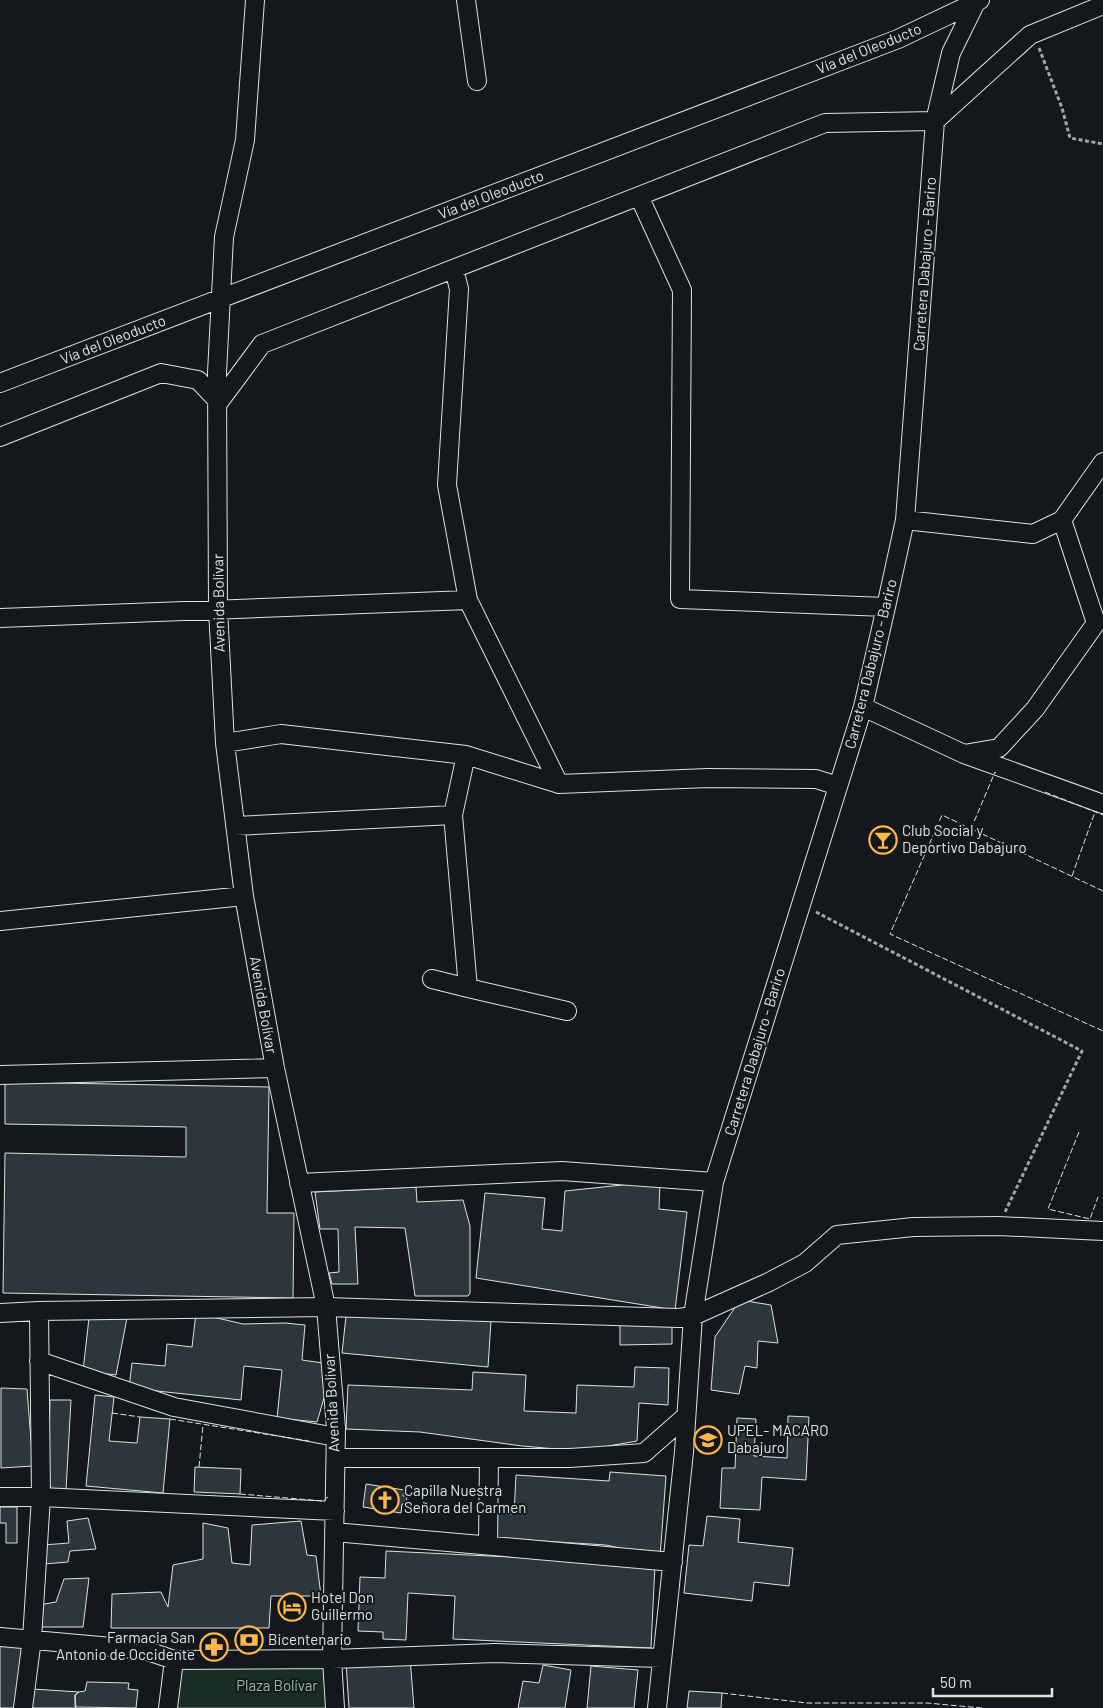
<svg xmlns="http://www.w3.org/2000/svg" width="1103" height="1708" font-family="Barlow,sans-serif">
<rect width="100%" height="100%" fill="#14181c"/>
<path fill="#1a2d24" stroke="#939e99" d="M328 1662 330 1708H174L177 1664Z"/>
<path fill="#2c363c" stroke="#d8e6dc" d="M5 1082 269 1087 267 1213H294L293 1298 3 1293 5 1153 186 1157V1127L5 1124Z
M660 1181 659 1209 687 1212 675 1310 476 1278 485 1193 545 1198 542 1229 562 1231 565 1191Z
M416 1187 417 1202 463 1200 470 1226V1293L468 1296H415L405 1228 355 1227 358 1284H332L329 1273 339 1272 338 1229H320L315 1192Z
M740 1300 771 1305 778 1343 758 1341 757 1368 745 1366 739 1394 711 1390 715 1337Z
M196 1313 243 1324 285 1323 305 1325 302 1360 323 1363 331 1374 317 1422 277 1418 282 1370 244 1366 241 1400 129 1388 132 1363 165 1366 167 1344 192 1347Z
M346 1316 491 1321 488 1367 342 1353Z
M89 1318H127L116 1375 83 1371Z
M620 1322H672V1344L620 1345Z
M635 1367 669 1368 668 1405 639 1403 637 1441 580 1451 522 1446 420 1432 346 1429 348 1385 472 1390 473 1372 526 1375 524 1411 576 1413 577 1385 634 1387Z
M1 1388 27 1389 33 1466 1 1468Z
M95 1395 114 1397 109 1441 137 1443 140 1417 170 1419 163 1493 86 1486Z
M50 1400H71L66 1490 48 1489Z
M788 1416 809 1417 806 1480 762 1477 760 1510 720 1508 722 1468H735L737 1418 756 1419 754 1456 787 1458Z
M195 1467 241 1469 240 1494 194 1492Z
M610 1472 666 1476 660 1557 606 1545 494 1538 495 1513 514 1514 516 1475 609 1481Z
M366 1484 404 1490 403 1496H407L406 1504H402L401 1513 363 1507Z
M0 1507H17V1543H6V1523H0Z
M707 1516 740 1519 738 1542 793 1548 789 1586 754 1582 752 1601 684 1593 689 1545 703 1546Z
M88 1518 96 1549 70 1551 68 1562 44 1564 43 1545 69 1543 67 1521Z
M301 1521 307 1555 316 1556 321 1596H271L269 1628H111L112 1594 161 1592 168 1607 173 1565 203 1559V1523L228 1528 232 1563 250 1565 252 1525Z
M386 1551 655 1564 651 1648 453 1639 455 1596 408 1593 406 1640 383 1639V1632L358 1631 360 1577 385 1578Z
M89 1578 83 1627H40L39 1605 56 1602 64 1579Z
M0 1643 22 1645 18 1708H0Z
M410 1658 414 1708H349L346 1662Z
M543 1665 571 1670 565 1708H518L523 1681 539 1683Z
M591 1666 638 1670 634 1708H587Z
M87 1682 129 1683 128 1689 138 1690 136 1708 75 1707V1695L79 1692 85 1691Z
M33 1689 79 1692 75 1695 76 1708H32Z
M689 1691 722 1693 721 1708H687Z"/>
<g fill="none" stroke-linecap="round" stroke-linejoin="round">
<g stroke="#d8e6dc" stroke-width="20">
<path id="minor" d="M255 0 245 140 224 237 217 373 218 609 225 743 244 896 275 1068 326 1307 336 1428 332 1659 335 1708
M466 0 477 81
M639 196 682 290 680 599 886 607
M454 269 459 289 447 485 468 600 559 784 708 778 816 779 838 786
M0 383 898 39 980 0
M0 437 161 373 198 380 219 402 262 344 825 123 935 121 1030 35 1103 5
M905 520 1033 534 1062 520 1103 462
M0 618 468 600
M863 707 964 754 1103 804
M225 743 281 734 466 755 559 784
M964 754 999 748 1035 709 1096 623 1062 520
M235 826 453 815
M0 921 244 896
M432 979 468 988 453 815 466 755
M468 988 567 1011
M0 1075 275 1068
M299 1183 562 1171 714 1182
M0 1313 39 1311 326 1307 678 1318 693 1316 769 1282 805 1263 837 1235 913 1227 998 1226 1103 1231
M39 1361 174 1407 336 1437
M336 1458H570L644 1453 686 1416
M0 1497H41L335 1511
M334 1532 673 1562
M488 1545 489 1458
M0 1637 145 1650 174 1660 332 1659 495 1653 662 1658
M23 1708 32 1639 41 1497 39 1311
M168 1708 174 1660
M657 1708 684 1452 693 1316 714 1182 863 707 886 607 905 520 935 121 951 53 977 0"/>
</g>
<path stroke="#9da8a2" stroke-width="3" stroke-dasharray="4 2.5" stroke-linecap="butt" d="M1039 48 1062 108 1070 138 1103 144
M816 912 1082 1051 1005 1212"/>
<use href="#minor" stroke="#14181c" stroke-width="18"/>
<path stroke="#d8e6dc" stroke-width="1" stroke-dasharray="6 2.5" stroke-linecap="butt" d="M1045 792 1103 815
M971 829 995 772 996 773
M1072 876 1095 812
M1103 891 942 815 890 934 1103 1031
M1079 1132 1048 1209 1090 1219 1098 1197
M112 1413 140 1417
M170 1419 309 1441
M199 1467 203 1425
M240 1494 323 1501 328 1497
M722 1693 807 1703H927L982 1708"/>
</g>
<defs>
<g id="bar-ring" transform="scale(1.4375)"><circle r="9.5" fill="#14181c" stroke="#ffb74d" stroke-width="1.5"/><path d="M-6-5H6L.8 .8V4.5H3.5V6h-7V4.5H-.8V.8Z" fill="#ffb74d"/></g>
<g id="school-ring" transform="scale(1.4375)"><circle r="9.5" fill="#14181c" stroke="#ffb74d" stroke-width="1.5"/><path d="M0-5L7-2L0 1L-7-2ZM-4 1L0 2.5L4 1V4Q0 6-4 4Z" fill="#ffb74d"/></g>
<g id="church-ring" transform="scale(1.4375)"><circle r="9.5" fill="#14181c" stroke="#ffb74d" stroke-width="1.5"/><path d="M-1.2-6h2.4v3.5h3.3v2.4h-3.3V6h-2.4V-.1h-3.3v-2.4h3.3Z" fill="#ffb74d"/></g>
<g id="hotel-ring" transform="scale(1.4375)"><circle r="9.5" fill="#14181c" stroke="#ffb74d" stroke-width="1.5"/><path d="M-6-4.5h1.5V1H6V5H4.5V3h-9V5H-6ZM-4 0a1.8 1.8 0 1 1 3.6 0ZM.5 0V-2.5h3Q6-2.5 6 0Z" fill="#ffb74d"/></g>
<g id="bank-ring" transform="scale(1.4375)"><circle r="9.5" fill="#14181c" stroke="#ffb74d" stroke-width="1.5"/><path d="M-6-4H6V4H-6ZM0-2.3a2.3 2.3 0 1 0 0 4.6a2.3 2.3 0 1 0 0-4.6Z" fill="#ffb74d"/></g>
<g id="pharmacy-ring" transform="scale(1.4375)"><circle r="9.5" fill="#14181c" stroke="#ffb74d" stroke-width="1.5"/><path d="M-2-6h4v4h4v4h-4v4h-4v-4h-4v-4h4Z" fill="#ffb74d"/></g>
</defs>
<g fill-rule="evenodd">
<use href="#bar-ring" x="883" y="840"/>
<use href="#school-ring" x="708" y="1440"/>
<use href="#church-ring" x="385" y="1500"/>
<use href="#hotel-ring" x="292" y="1607"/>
<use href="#bank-ring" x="249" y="1640"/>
<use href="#pharmacy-ring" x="214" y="1647"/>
</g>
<g text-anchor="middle" stroke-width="4" stroke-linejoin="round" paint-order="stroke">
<g font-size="15" fill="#d8e6dc" stroke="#14181c">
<text transform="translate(869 49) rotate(-22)" y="5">Vía del Oleoducto</text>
<text transform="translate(491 195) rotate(-21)" y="5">Vía del Oleoducto</text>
<text transform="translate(925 264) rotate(-86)" y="5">Carretera Dabajuro - Bariro</text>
<text transform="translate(113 340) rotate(-21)" y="5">Vía del Oleoducto</text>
<text transform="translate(219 603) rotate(-91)" y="5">Avenida Bolívar</text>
<text transform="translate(871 664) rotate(-76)" y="5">Carretera Dabajuro - Bariro</text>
<text transform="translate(263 1005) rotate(80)" y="5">Avenida Bolívar</text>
<text transform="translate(755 1052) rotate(-73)" y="5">Carretera Dabajuro - Bariro</text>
<text transform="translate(332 1403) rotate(-93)" y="5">Avenida Bolívar</text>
</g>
<g font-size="15" fill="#d8e6dc" stroke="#14181c" text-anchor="start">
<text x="902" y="836">Club Social y<tspan x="902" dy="17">Deportivo Dabajuro</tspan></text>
<text x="727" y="1436">UPEL- MACARO<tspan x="727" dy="17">Dabajuro</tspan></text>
<text x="404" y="1496">Capilla Nuestra<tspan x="404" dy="17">Señora del Carmen</tspan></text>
<text x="311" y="1603">Hotel Don<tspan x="311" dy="17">Guillermo</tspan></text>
<text x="195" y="1643" text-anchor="end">Farmacia San<tspan x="195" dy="17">Antonio de Occidente</tspan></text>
<text x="268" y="1645">Bicentenario</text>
</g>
<g font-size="15" fill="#8ac095" stroke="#14181c">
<text x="277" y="1691">Plaza Bolívar</text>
</g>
</g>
<path d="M933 1688v8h119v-8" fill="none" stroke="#d8e6dc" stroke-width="2.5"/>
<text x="940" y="1688" font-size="15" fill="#d8e6dc" stroke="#14181c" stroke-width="4" paint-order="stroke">50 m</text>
</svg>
